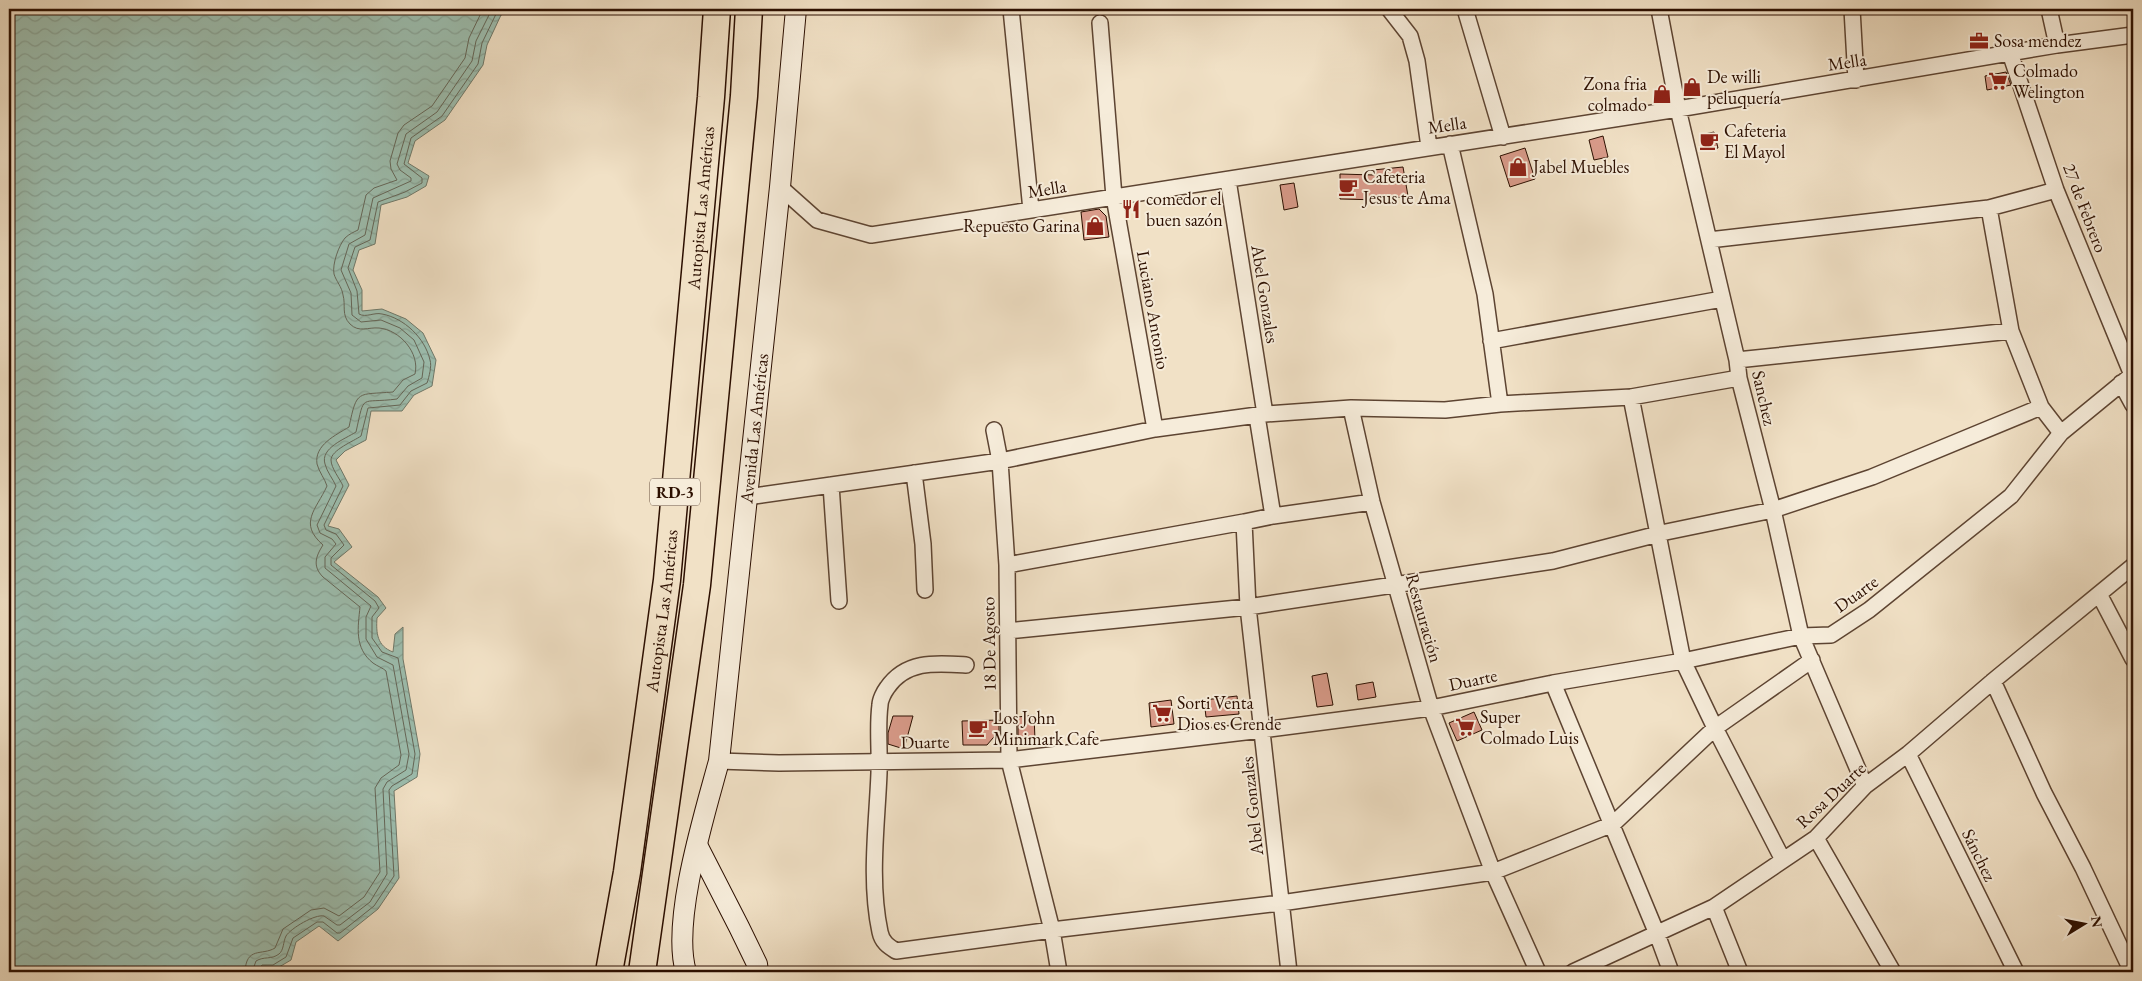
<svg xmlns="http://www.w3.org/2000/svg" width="2142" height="981" font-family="'EB Garamond',serif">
<defs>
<pattern id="water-waves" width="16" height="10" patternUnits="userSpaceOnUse" patternTransform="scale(1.25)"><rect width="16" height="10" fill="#9cbeaf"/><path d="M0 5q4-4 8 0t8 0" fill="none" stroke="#87a295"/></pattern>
</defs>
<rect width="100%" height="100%" fill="#f1e1c6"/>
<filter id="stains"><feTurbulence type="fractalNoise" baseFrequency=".004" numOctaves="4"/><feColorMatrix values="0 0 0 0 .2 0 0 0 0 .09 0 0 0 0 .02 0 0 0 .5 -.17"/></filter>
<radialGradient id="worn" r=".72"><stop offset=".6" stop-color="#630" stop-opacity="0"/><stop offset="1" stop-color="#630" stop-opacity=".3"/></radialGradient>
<path fill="url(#water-waves)" stroke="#6f7869" d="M9 9H518L501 15 487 45 483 65 445 120 415 141 408 163 429 176 426 186 407 197 381 205 375 244 359 250 353 270 362 290V311L382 309 406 319 423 333 436 360 432 386 414 395 402 411H371L366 440 345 451 336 460 349 485 328 526 339 529 352 547 334 562 378 597 386 608 377 618C376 633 377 646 393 652L395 634 403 627V659L420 754 417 777 394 791 399 878 378 909 338 941 319 926 296 942 291 960 274 970 264 969 263 972H9Z"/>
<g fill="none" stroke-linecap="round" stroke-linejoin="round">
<path stroke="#646658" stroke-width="1" d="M245 972C246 946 262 956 275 948L283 929 311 910 324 908 339 916 364 897 380 872 375 788 381 778 399 765 401 755 386 671C383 668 377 666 373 663 354 648 358 627 360 607L323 577C312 566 316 556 323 545 298 523 316 510 327 486 325 479 319 472 317 464 314 445 336 435 349 427 357 389 357 395 393 392L403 380 415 374C420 353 400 330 379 328 368 327 359 333 350 324 341 315 346 305 343 295 342 287 336 281 334 274 332 264 339 245 345 238 349 234 354 232 358 230L366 195 374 188 397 180 391 169 390 161 398 133 404 125 432 106 465 58 469 38 483 9
M252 972 256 961C264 956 271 960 279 954 284 950 283 942 286 936 291 928 315 914 324 916L337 925H340L370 902 387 874 383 789 387 782 406 770 409 754 393 665 377 657 366 639V617L371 606 325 568V557L336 544 332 539 320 533 317 525 336 486C333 479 327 472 325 464 320 448 345 439 356 432 365 392 359 404 397 399L408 386 422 378 424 362 414 340 400 328 381 320 361 322 352 315 351 293 341 270 349 244 365 235 373 198 411 181V178L400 170 397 164 406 134 437 112 472 61 476 41 492 9
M258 972 262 965H273L286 957 293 938 317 922H323L337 933H340L374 906 394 876 389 790 392 786 412 774 415 754 398 658 382 652 372 638V617L379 608 375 601 331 565V558L344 545 336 534 326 530 324 525 343 486C340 479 331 468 331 460 331 450 354 441 361 436L368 408 400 405 411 391 427 383C429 377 432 366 430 360 425 338 404 318 382 314 374 312 366 318 359 314L357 291 348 268 355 247 370 240 378 202 405 192 422 183V178L404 164 411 138 442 116 478 64 482 43 496 14 504 9"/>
</g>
<path fill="#d99b8a" stroke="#2c0f00" d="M2006 72 2011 85 1987 90 1985 76Z
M1714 132 1718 148 1704 150 1700 135Z
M1603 136 1608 157 1594 160 1589 140Z
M1525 148 1535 179 1510 187 1500 156Z
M1403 167 1408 196 1381 200 1340 199V174L1374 175 1373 170Z
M1294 183 1298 207 1284 210 1280 185Z
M1099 209 1106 216 1109 237 1084 240 1081 212Z
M1327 673 1333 705 1317 707 1312 676Z
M1373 682 1376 697 1358 700 1356 685Z
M1237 696 1239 714 1206 717 1204 700Z
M1171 700 1174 724 1151 727 1149 703Z
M1474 712 1482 730 1457 741 1449 723Z
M1034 715 1035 740 1018 741V717Z
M893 716H913L904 749 888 744V733Z
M999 720V731L987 745H963L962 721Z"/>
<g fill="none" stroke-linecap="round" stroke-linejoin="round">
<g stroke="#5d4432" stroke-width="18">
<path id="street" d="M1011 9 1031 210
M1389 9 1410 36 1417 61 1429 147
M1465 9 1503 137
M1659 9 1678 109 1737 360 1739 378 1773 510 1801 636 1865 786
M1852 9 1856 80
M2049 9 2057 45
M1100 23 1114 197 1155 429
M2010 53 2056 190 2132 375
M1450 144 1485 294 1500 404
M1228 180 1265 414
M780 187 817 220 871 235 1678 109 2057 45 2133 35
M1989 208 2011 331 2041 407 2061 433
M1709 240 1989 208 2056 190
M1491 341 1722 299
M1737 360 2011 331
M2121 383 2133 405
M1631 397 1683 661 1715 728 1783 860
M1351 408 1372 502 1431 708 1493 872 1538 972
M1257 416 1273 516 1244 522 1248 607 1289 972
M994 430 1000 461 1007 565 1009 760 1052 930 1059 972
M914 473 923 544 925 590
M831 485 839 601
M747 497 1000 461 1155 429 1265 414 1351 408 1445 410 1500 404 1631 397 1739 378
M1273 516 1372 502
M1007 565 1244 522
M2099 594 2133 659
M1007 631 1248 607 1553 561 1666 532 1773 510 1872 477 2041 407
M966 665C936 663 906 660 887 688 884 692 880 700 880 705 877 727 880 751 879 773 877 825 869 880 880 932 882 942 888 946 896 951L1052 930 1281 903 1493 872 1613 824 1715 728 1812 660
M1993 681 2044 793 2083 868 2132 972
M1553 683 1657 934 1671 972
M1908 754 2016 972
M719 761 779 763 1009 760 1262 730 1431 708 1553 683 1683 661 1801 636 1831 635 1869 610 2011 496 2061 433 2133 374
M1816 838 1893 972
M1714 907 1740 972
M1573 972 1714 907 1816 838 1865 786 1908 754 1993 681 2133 566"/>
</g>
<g stroke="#2c0f00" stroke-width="22">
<g id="secondary">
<path d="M697 845 739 927 757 964 758 972"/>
<path id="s1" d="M686 972C671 921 705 813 719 761L780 187 796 9"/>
</g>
</g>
<g stroke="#2c0f00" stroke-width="29">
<g id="highway">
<path id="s2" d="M609 972 627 872 667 580 711 97 717 9"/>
<path d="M642 972 697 585 744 96 749 9"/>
</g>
</g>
<use href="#street" stroke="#f6ecda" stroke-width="15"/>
<use href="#secondary" stroke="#f6ecda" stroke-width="20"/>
<use href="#highway" stroke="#f1e1c6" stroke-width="26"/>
</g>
<defs>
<g id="office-bare" transform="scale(1.5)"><path d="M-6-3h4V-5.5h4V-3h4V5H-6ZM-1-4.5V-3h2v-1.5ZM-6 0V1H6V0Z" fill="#8f2418" stroke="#f6ecda" stroke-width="2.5" paint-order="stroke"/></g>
<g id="supermarket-bare" transform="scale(1.5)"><path d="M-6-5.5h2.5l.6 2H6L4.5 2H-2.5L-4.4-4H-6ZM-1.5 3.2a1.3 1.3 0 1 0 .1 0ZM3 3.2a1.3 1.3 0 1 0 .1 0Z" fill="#8f2418" stroke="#f6ecda" stroke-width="2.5" paint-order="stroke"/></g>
<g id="shop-bare" transform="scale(1.5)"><path d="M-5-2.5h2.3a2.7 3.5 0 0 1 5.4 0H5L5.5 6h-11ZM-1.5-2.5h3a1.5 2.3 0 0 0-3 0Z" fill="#8f2418" stroke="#f6ecda" stroke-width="2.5" paint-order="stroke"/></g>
<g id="cafe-bare" transform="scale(1.5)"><path d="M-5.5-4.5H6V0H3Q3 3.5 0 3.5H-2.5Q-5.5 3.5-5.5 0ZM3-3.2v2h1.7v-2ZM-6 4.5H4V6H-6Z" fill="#8f2418" stroke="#f6ecda" stroke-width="2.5" paint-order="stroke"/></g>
<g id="restaurant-bare" transform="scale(1.5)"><path d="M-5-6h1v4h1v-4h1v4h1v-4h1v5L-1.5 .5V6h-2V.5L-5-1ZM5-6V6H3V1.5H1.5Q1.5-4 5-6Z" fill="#8f2418" stroke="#f6ecda" stroke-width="2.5" paint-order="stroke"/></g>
</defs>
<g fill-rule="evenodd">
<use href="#office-bare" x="1979" y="41"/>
<use href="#supermarket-bare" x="1998" y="81"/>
<use href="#shop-bare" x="1692" y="87"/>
<use href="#shop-bare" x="1662" y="94"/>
<use href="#cafe-bare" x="1709" y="141"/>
<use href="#shop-bare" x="1518" y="167"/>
<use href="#cafe-bare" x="1348" y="187"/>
<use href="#restaurant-bare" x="1131" y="209"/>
<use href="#shop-bare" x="1095" y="226"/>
<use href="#supermarket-bare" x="1162" y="713"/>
<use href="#supermarket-bare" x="1465" y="727"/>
<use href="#cafe-bare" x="978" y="728"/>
</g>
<g text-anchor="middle" stroke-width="4" stroke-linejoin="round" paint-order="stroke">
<rect fill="#f6ecda" stroke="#695141" stroke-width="1" x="650" y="478.5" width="50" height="27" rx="4"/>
<g font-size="16" font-weight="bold" fill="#2c0f00">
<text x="675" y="498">RD-3</text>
</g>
<g font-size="18" fill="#2c0f00" stroke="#f6ecda" text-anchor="start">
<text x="1994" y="47">Sosa mendez</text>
<text x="2013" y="77">Colmado<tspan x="2013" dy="21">Welington</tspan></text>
<text x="1707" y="83">De willi<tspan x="1707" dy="21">peluquería</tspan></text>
<text x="1647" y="90" text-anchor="end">Zona fria<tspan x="1647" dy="21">colmado</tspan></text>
<text x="1724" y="137">Cafeteria<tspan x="1724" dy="21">El Mayol</tspan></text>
<text x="1533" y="173">Jabel Muebles</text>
<text x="1363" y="183">Cafeteria<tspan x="1363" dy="21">Jesus te Ama</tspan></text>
<text x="1146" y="205">comedor el<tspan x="1146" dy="21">buen sazón</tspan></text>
<text x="1080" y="232" text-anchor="end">Repuesto Garina</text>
<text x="1177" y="709">Sorti Venta<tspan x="1177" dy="21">Dios es Crende</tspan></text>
<text x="1480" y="723">Super<tspan x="1480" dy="21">Colmado Luis</tspan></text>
<text x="993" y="724">Los John<tspan x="993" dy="21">Minimark Cafe</tspan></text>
</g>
<g font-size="18" fill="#2c0f00" stroke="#f6ecda">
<text transform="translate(1847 62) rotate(-8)" y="6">Mella</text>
<text transform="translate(1447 125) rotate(-8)" y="6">Mella</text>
<text transform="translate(1047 189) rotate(-9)" y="6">Mella</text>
<text dy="6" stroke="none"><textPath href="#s2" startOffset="770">Autopista Las Américas</textPath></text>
<text transform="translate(2085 208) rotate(69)" y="6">27 de Febrero</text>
<text transform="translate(1265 294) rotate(81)" y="6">Abel Gonzales</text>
<text transform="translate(1153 310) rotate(80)" y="6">Luciano Antonio</text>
<text transform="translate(1764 398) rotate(77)" y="6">Sanchez</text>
<text dy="6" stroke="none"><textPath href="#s1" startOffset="550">Avenida Las Américas</textPath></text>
<text transform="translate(1856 594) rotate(-36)" y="6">Duarte</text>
<text dy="6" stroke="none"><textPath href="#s2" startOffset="365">Autopista Las Américas</textPath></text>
<text transform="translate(1424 618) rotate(74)" y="6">Restauración</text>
<text transform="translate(989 644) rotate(-91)" y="6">18 De Agosto</text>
<text transform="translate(1473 680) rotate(-12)" y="6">Duarte</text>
<text transform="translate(925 742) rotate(-1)" y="6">Duarte</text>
<text transform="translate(1831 795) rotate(-43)" y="6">Rosa Duarte</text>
<text transform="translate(1252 806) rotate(-96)" y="6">Abel Gonzales</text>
<text transform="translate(1979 855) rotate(64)" y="6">Sánchez</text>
</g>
</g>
<rect width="2142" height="981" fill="none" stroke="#f1e1c6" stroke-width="30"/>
<rect x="10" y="10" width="2122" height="961" fill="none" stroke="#2c0f00" stroke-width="2.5"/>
<rect x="15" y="15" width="2112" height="951" fill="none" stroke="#2c0f00"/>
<g transform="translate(2084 924) rotate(80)" stroke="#f6ecda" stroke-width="4" paint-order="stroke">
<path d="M0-4L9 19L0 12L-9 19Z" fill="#2c0f00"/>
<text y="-8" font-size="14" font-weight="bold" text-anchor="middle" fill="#2c0f00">N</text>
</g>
<rect width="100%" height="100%" filter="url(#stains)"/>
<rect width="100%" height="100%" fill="url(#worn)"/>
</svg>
